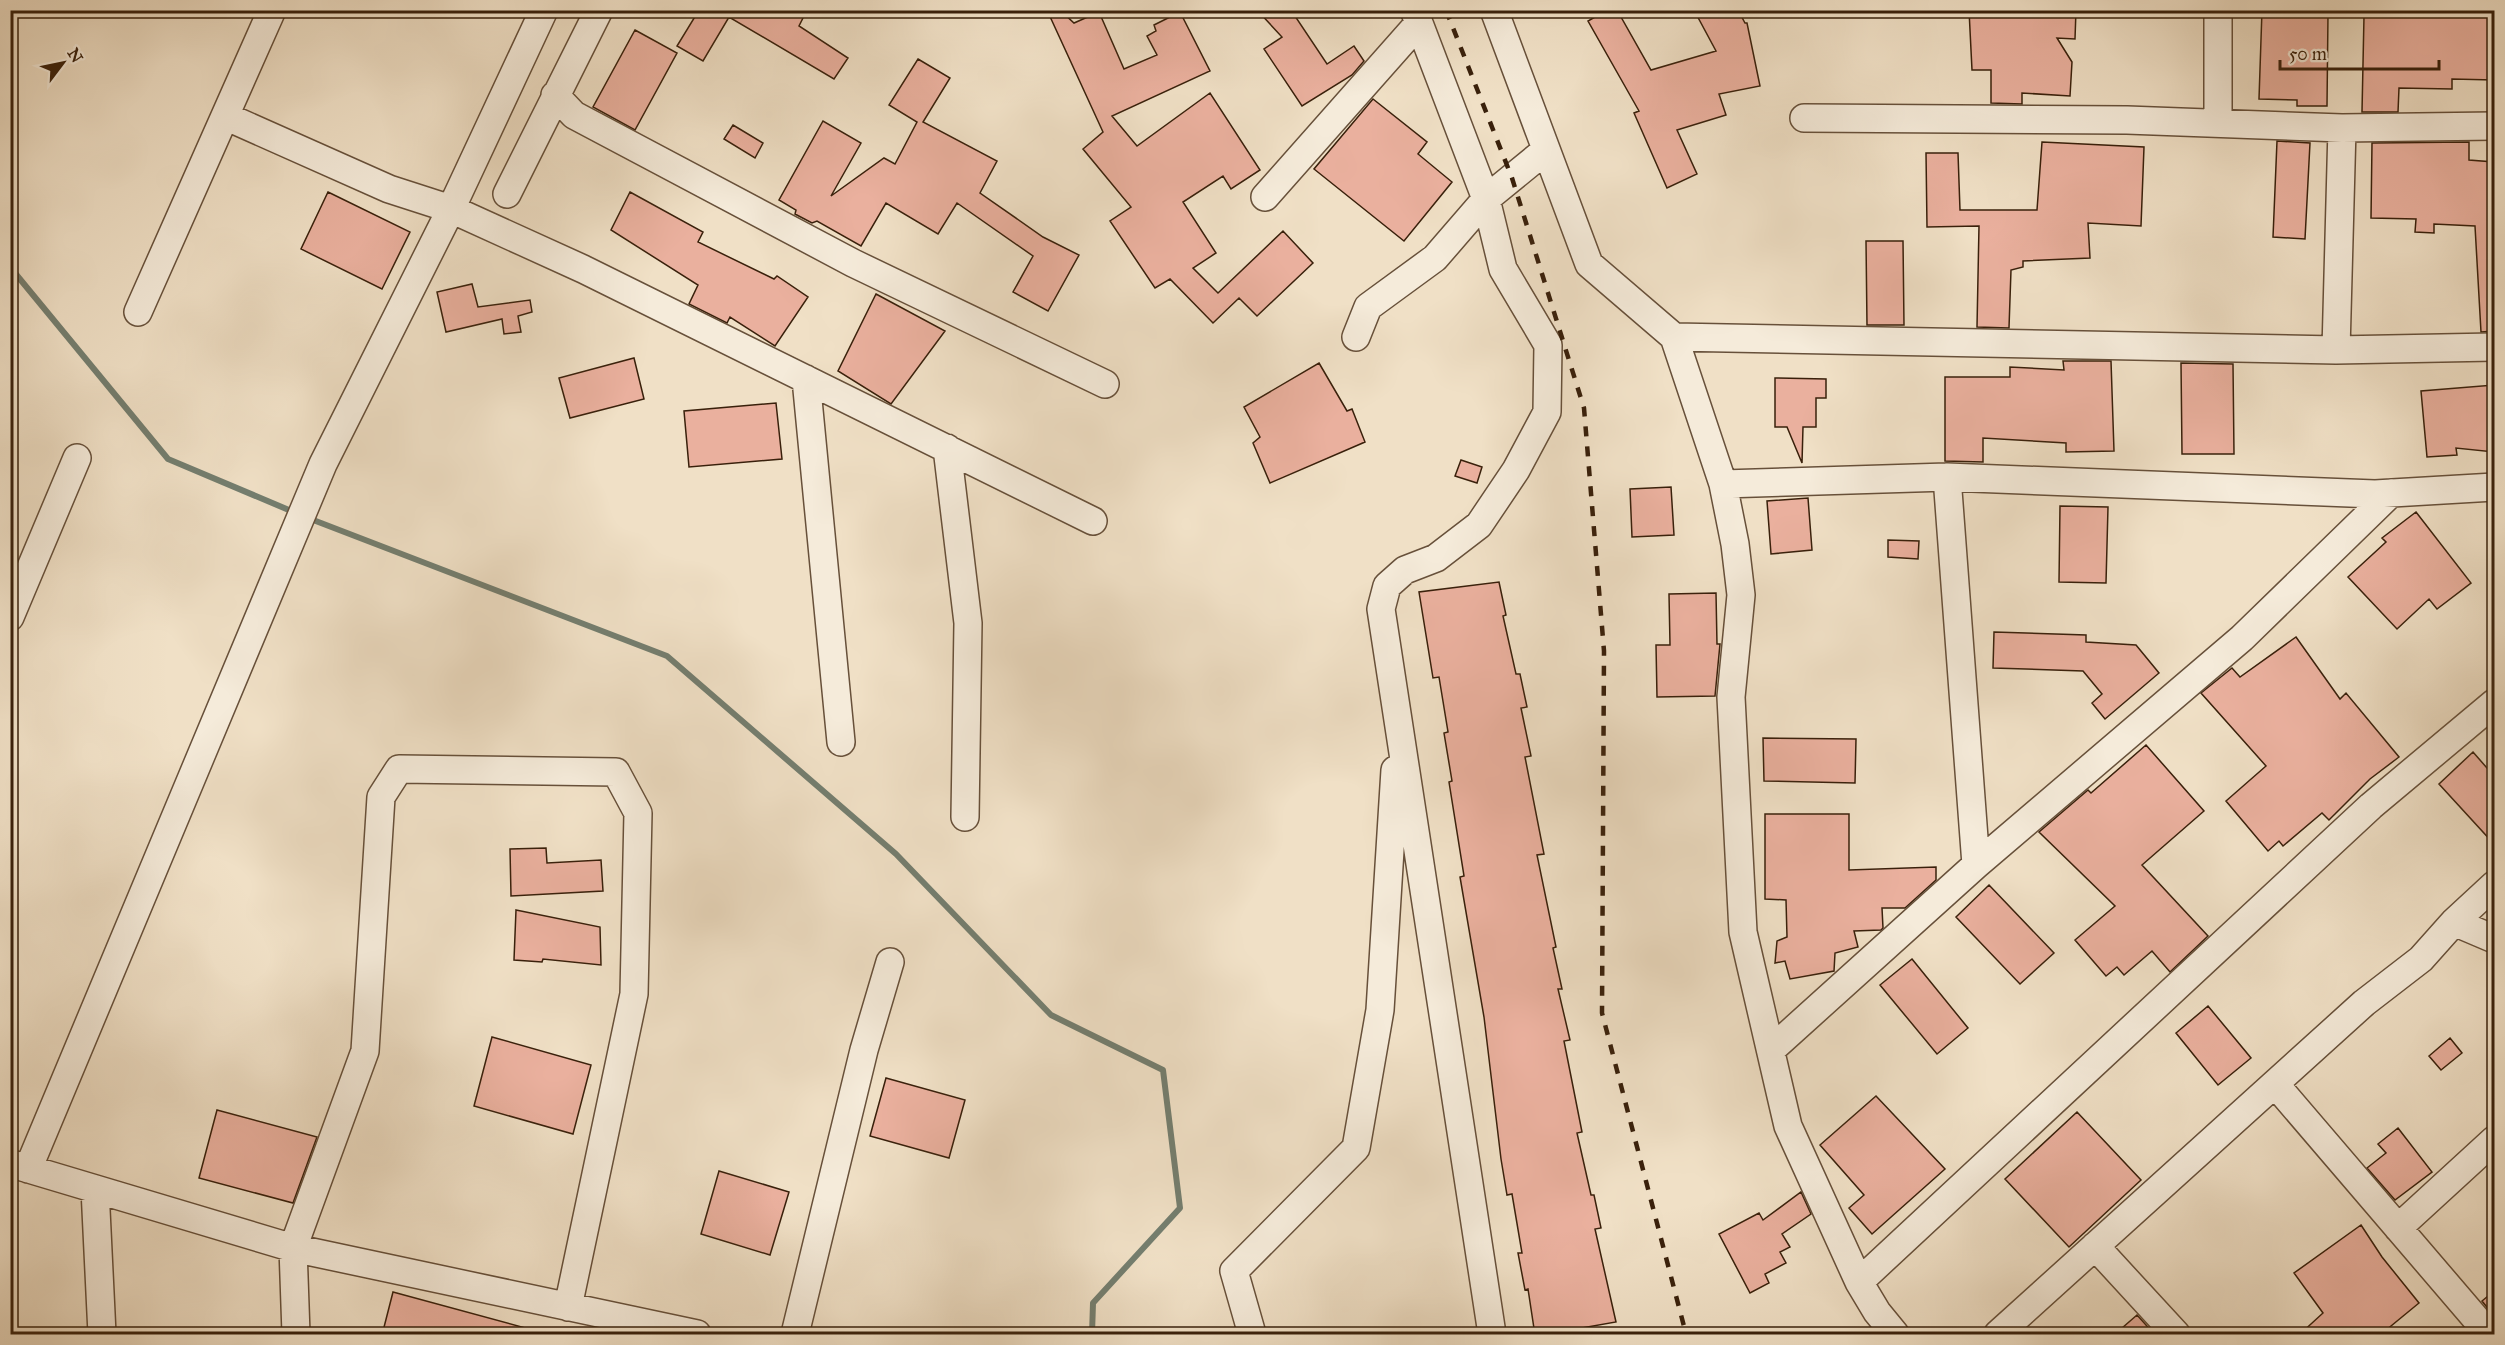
<svg xmlns="http://www.w3.org/2000/svg" width="2505" height="1345" font-family="'IM FELL Great Primer',serif">
<rect width="100%" height="100%" fill="#f0e0c6"/>
<filter id="stains"><feTurbulence type="fractalNoise" baseFrequency=".00333" numOctaves="4"/><feColorMatrix values="0 0 0 0 .2 0 0 0 0 .09 0 0 0 0 .02 0 0 0 .5 -.17"/></filter>
<radialGradient id="worn" r=".72"><stop offset=".6" stop-color="#630" stop-opacity="0"/><stop offset="1" stop-color="#630" stop-opacity=".3"/></radialGradient>
<g fill="none" stroke-linecap="round" stroke-linejoin="round">
<path stroke="#747e6f" stroke-width="6" d="M10 267 168 459 296 513
M308 518 667 656 896 854 1051 1015 1163 1070 1180 1208 1093 1303 1092 1334"/>
</g>
<path fill="#eab09e" stroke="#39200b" stroke-width="1.5" d="M699 10H807L799 26 848 58 834 79 729 17 703 61 677 46Z
M1047 10H1060L1074 23 1099 12 1124 69 1157 55 1147 36 1156 31 1154 25 1180 12 1210 71 1112 116 1137 146 1210 93 1260 170 1231 189 1223 176 1183 202 1216 253 1193 268 1218 293 1283 231 1313 263 1257 316 1239 298 1213 323 1170 279 1155 288 1110 221 1131 207 1083 149 1103 132Z
M1257 10H1291L1327 64 1354 46 1364 61 1352 75 1302 106 1264 49 1282 37Z
M1607 10H1617L1651 70 1716 51 1694 10H1738L1745 23H1747L1760 86 1719 94 1726 115 1677 130 1697 174 1667 188 1634 113 1639 111 1588 21Z
M1969 10H2076L2075 39 2057 38 2072 62 2070 96 2022 93V104L1991 103V70H1972Z
M2262 10 2328 14 2327 106H2297V100L2259 99Z
M2404 10H2494V80L2452 79V89L2399 88 2398 112H2362L2364 16 2404 17Z
M635 30 677 53 635 130 593 107Z
M918 59 950 78 923 122 997 161 980 193 1043 237 1079 255 1048 311 1013 292 1033 256 957 203 938 234 886 203 861 246 817 221 812 223 795 214 796 210 779 200 823 121 861 143 831 196 884 158 895 164 917 122 889 105Z
M1373 99 1427 142 1418 154 1452 182 1404 241 1314 169Z
M733 125 763 143 755 158 724 139Z
M2277 141 2310 143 2305 239 2273 237Z
M2042 142 2144 147 2141 226 2088 223 2090 258 2023 261V267L2011 270 2009 328 1977 327 1979 226 1927 227 1926 153H1958L1960 210H2037Z
M2469 142V160L2494 162V331L2481 332 2475 226 2434 224V233L2415 232 2416 219 2371 218 2372 143Z
M328 192 410 232 382 289 301 249Z
M630 192 703 232 698 242 774 279 777 276 808 297 775 346 730 317 727 323 689 304 698 285 611 230Z
M1866 241H1903L1904 325H1867Z
M472 284 478 307 530 300 532 312 518 316 521 332 504 334 502 319 446 332 437 292Z
M876 294 945 331 891 404 838 371Z
M634 358 644 399 570 418 559 378Z
M2063 361H2111L2114 451 2066 452V443L1983 438V462L1945 461V377H2010V367L2064 370Z
M1319 363 1347 411 1352 409 1365 442 1270 483 1253 443 1260 437 1244 407Z
M2181 363 2233 364 2234 454H2182Z
M1775 378 1826 379V398H1816V427H1803L1802 463 1787 427H1775Z
M2494 385V452L2456 448 2457 455 2427 457 2421 391Z
M776 403 782 459 689 467 684 411Z
M1461 460 1482 467 1477 483 1455 476Z
M1671 487 1674 535 1632 537 1630 489Z
M1808 498 1812 550 1771 554 1767 501Z
M2060 506 2108 507 2106 583 2059 582Z
M2416 512 2471 583 2437 609 2429 599 2397 629 2348 577 2386 542 2382 538Z
M1888 540 1919 541 1918 559 1888 557Z
M1499 582 1506 615 1503 616 1516 674H1520L1527 707 1521 708 1531 756 1525 757 1544 854 1537 855 1556 947 1553 948 1562 989H1558L1570 1040 1564 1041 1582 1132 1577 1133 1591 1195H1594L1601 1228 1595 1229 1616 1322 1542 1335H1535L1528 1289 1525 1290 1518 1253H1522L1512 1194 1507 1195 1501 1159 1484 1017 1460 877 1464 876 1449 782 1452 781 1444 733 1448 732 1439 677 1433 678 1419 592Z
M1716 593 1717 644H1720L1715 696 1657 697 1656 645H1670L1669 594Z
M1994 632 2086 635V642L2136 645 2159 673 2105 719 2092 703 2102 694 2083 671 1993 668Z
M2296 637 2340 699 2346 693 2399 757 2370 779 2329 820 2322 813 2283 846 2279 841 2268 851 2226 801 2266 766 2201 693 2232 668 2240 677Z
M1763 738 1856 739 1855 783 1764 781Z
M2146 745 2204 811 2142 865 2208 936 2170 972 2152 951 2124 975 2117 967 2106 976 2075 940 2115 906 2039 832 2088 790 2091 793Z
M2473 752 2494 776V844L2439 784Z
M1765 814H1849V870L1936 867V880L1905 908H1882L1883 928 1881 930 1854 931 1858 947 1835 953 1834 971 1790 979 1785 961 1775 963 1777 941 1787 937 1786 900 1765 899Z
M546 848 547 863 601 860 603 891 511 896 510 849Z
M1989 885 2054 953 2020 984 1956 917Z
M516 910 600 927 601 965 543 959 542 962 514 960Z
M1912 959 1968 1028 1937 1054 1880 985Z
M2208 1006 2251 1058 2218 1085 2176 1033Z
M492 1037 591 1065 573 1134 474 1106Z
M2450 1038 2462 1053 2441 1070 2429 1056Z
M886 1078 965 1100 949 1158 870 1136Z
M1876 1096 1945 1169 1872 1234 1849 1208 1864 1195 1820 1145Z
M217 1110 317 1137 293 1203 199 1178Z
M2077 1112 2141 1180 2069 1247 2005 1179Z
M2398 1128 2432 1172 2395 1200 2367 1168 2386 1153 2378 1144Z
M719 1171 789 1192 770 1255 701 1234Z
M1801 1192 1811 1214 1782 1234 1790 1247 1780 1252 1786 1263 1765 1274 1769 1283 1750 1293 1719 1234 1759 1213 1763 1220Z
M2361 1225 2382 1257 2419 1303 2380 1335H2299L2323 1313 2294 1273Z
M2494 1291V1316L2482 1301Z
M393 1292 529 1329 528 1335H382Z
M2137 1315 2155 1335H2114Z"/>
<g fill="none" stroke-linecap="round" stroke-linejoin="round">
<g stroke="#67503a" stroke-width="30">
<path id="minor" d="M1414 10 1486 199 1503 269 1548 345 1547 412 1516 470 1479 525 1436 558 1405 570 1387 586 1381 609 1492 1334
M1494 10 1589 264 1674 337 1723 484 1735 544 1741 595 1731 697 1743 932 1788 1126 1859 1282 1877 1312 1895 1334
M555 95 574 115 853 263 1105 384
M225 116 389 189 451 209 583 269 1093 521
M1804 118 2127 120 2342 128 2494 126
M2218 123V10
M507 194 599 10
M1265 197 1419 23
M138 312 272 10
M1356 337 1368 307 1435 258 1486 199 1546 150
M1674 337 2336 350 2494 347
M2336 350 2342 128
M806 379 841 742
M947 448 968 623 965 817
M1947 477 1976 865
M1723 484 1947 477 2375 494 2494 487
M10 617 77 458
M2454 922 2494 939
M1772 1049 1976 865 2242 638 2391 493
M2275 1084 2489 1334
M12 1164 293 1248 697 1334
M28 1169 323 464 451 209 544 10
M95 1189 102 1334
M2398 1228 2494 1140
M2095 1246 2176 1334
M1859 1282 2371 806 2494 703
M296 1334 293 1248 365 1051 381 797 399 769 616 772 638 813 634 994 568 1307
M795 1334 864 1050 890 962
M1252 1334 1234 1271 1356 1148 1380 1010 1395 770
M1998 1334 2364 1003 2421 959 2454 922 2494 885"/>
</g>
<use href="#minor" stroke="#f5ebda" stroke-width="27"/>
<path stroke="#39200b" stroke-width="4.5" stroke-dasharray="10 10" stroke-linecap="butt" d="M1446 10 1512 178 1584 408 1604 651 1602 1013 1686 1334"/>
</g>
<rect width="2505" height="1345" fill="none" stroke="#f0e0c6" stroke-width="36"/>
<rect x="12" y="12" width="2481" height="1321" fill="none" stroke="#39200b" stroke-width="3"/>
<rect x="18" y="18" width="2469" height="1309" fill="none" stroke="#39200b" stroke-width="1.5"/>
<g transform="translate(63 63) rotate(58)" stroke="#f5ebda" stroke-width="4.5" paint-order="stroke">
<path d="M0-4.5L10 22L0 15L-10 22Z" fill="#39200b"/>
<text y="-9" font-size="16" font-weight="bold" text-anchor="middle" fill="#39200b">N</text>
</g>
<path d="M2280 60v9h159v-9" fill="none" stroke="#39200b" stroke-width="3"/>
<text x="2289" y="60" font-size="18" fill="#39200b" stroke="#f5ebda" stroke-width="4.5" paint-order="stroke">50 m</text>
<rect width="100%" height="100%" filter="url(#stains)"/>
<rect width="100%" height="100%" fill="url(#worn)"/>
</svg>
